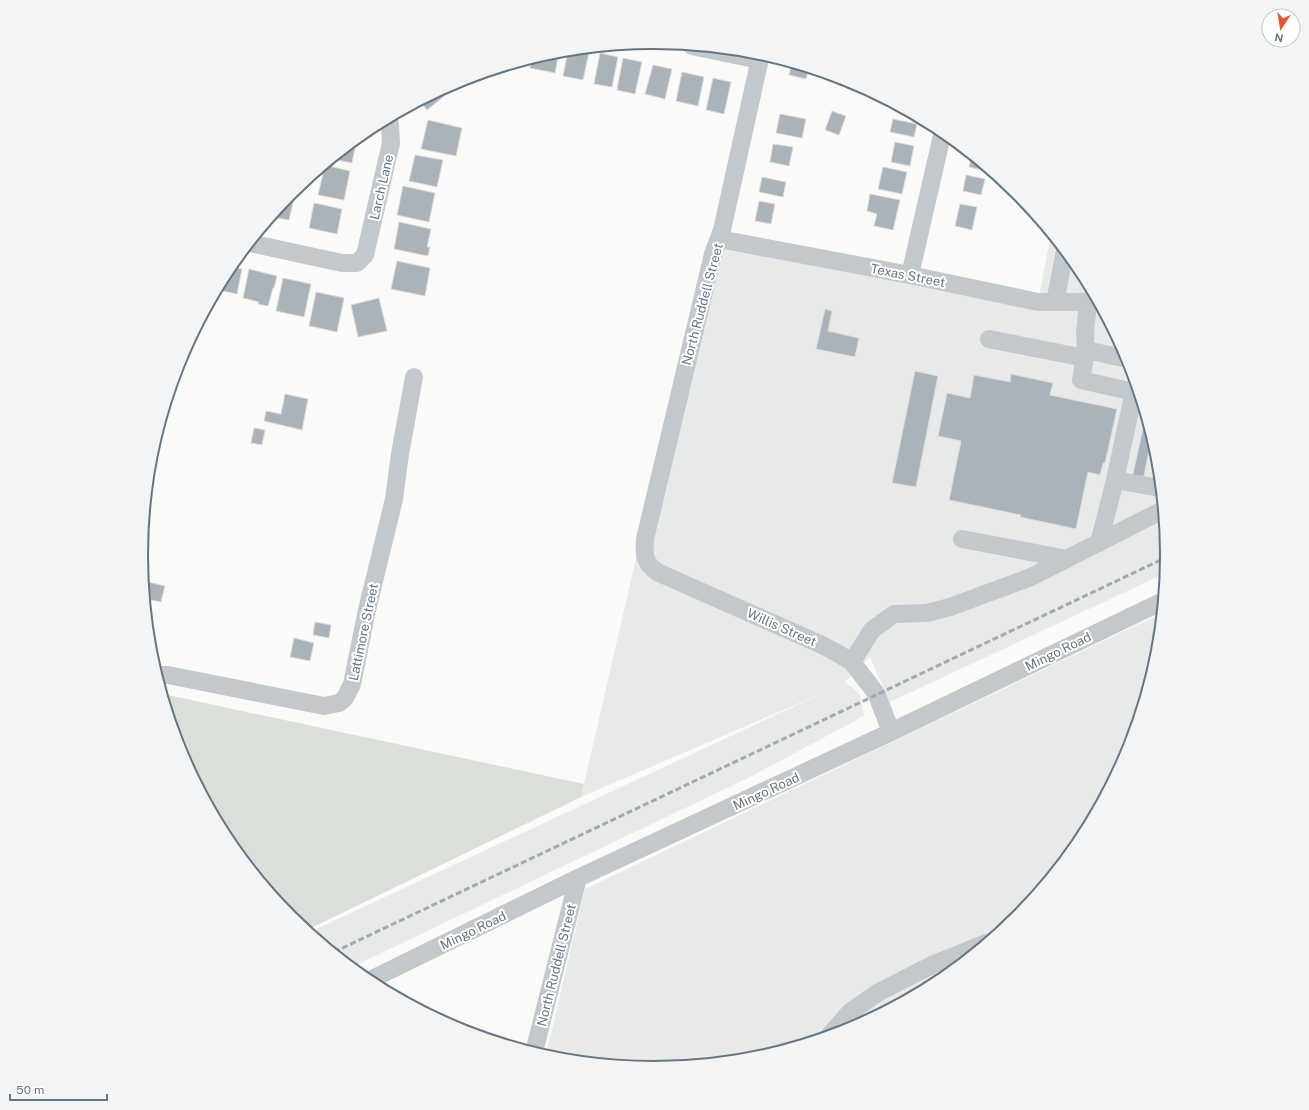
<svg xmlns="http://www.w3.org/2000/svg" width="1309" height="1110" font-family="'Public Sans',sans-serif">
<rect width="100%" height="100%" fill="#fafaf8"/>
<path fill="#e8e9e9" d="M1051 233 1081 270 1129 359 1158 455 1167 555 1166 573 890 702 870 657 845 682 860 694 864 716 750 777 352 967 310 932 825 692 581 797 710 237 1038 302Z
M1162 613 1158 655 1128 752 1081 840 1017 918 939 982 851 1029 754 1058 654 1068 554 1058 546 1055 585 889Z"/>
<path fill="#dadfd7" d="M163 694 584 784 581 797 307 930 292 918 228 840 180 751Z"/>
<path fill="#aab3b9" stroke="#dcdcda" d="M577 50 589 52 583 80 563 76 568 51Z
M559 51 555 73 530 68 532 59Z
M600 53 618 57 612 87 594 84Z
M623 58 642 62 635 94 617 90Z
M792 63 809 68 806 79 789 75Z
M653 65 672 69 665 99 645 94Z
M682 72 704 77 698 106 676 101Z
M713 78 731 82 724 114 706 110Z
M444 89 448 93 427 110 420 101Z
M832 111 846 116 839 135 825 130Z
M780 114 806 119 802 138 776 133Z
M893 119 917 124 914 137 890 132Z
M428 120 462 128 456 156 421 149Z
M354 142 356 143 352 163 332 159Z
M895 142 914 146 910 166 891 162Z
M773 144 793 147 789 166 770 162Z
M415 155 443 160 437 187 409 181Z
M972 155 989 169 988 171 969 167Z
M325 165 350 171 344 200 318 195Z
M883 167 907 172 902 194 878 189Z
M966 175 985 179 981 195 963 191Z
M762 177 786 182 783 197 759 192Z
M403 186 435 193 429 222 397 215Z
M296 189 289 220 272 217 292 192Z
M870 194 900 200 893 230 874 226 877 214 867 211Z
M759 201 775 204 771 224 755 221Z
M314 203 342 209 337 234 309 228Z
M960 204 977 207 972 230 955 226Z
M399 222 431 229 427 247H430L428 256 394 249Z
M397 261 430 268 425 296 391 289Z
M231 266 242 269 237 294 218 290Z
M249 269 277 276 274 288H273L268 306 258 304 259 302 243 298Z
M283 278 311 284 304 317 276 311Z
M316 292 344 298 337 332 309 326Z
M379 298 387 331 358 337 351 305Z
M825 309 832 311 828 331 859 338 855 357 816 349Z
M915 371 938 376 916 487 892 483Z
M1011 374 1053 383 1050 395 1117 409 1105 463H1103L1100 475 1088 472 1076 529 1020 517 1021 515 949 500 961 441 938 436 947 393 970 398 974 375 1010 382Z
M285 394 308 399 302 430 264 421 266 411 281 414Z
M1146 415 1152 436 1143 480 1132 478Z
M254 428 265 430 262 445 251 443Z
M144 581 165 586 161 602 146 599Z
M315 622 331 625 329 638 313 635Z
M294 638 314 643 310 661 290 657Z"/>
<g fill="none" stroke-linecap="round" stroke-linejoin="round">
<path stroke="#c3c8cc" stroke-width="18" d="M692 46 759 60
M761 54 722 230 713 254 645 539C644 555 644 562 657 572L822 645 837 653 852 662 872 688 877 695 891 732
M719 239 910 275 1038 302H1098
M250 243 342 263H357L365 255 391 143 390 125 383 121
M910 275 943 131
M1055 302 1065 251
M1088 302 1085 333 1086 350 1128 359
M989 339 1085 358
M1086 350 1081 380 1134 392
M1115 480 1160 488
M962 539 1067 559
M1099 543 1115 480 1134 392 1139 393
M852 662 872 630 894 614 927 613 950 607 1031 577 1163 510
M158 675H168L324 706 339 703 345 698 352 684 367 610 394 499 400 454 414 377
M368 981 578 878 891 732 1163 601
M829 1036 850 1012 879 992 934 964 986 943
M534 1052 578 878"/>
<path stroke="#a2aab0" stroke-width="3" stroke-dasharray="6 3" stroke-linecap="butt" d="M334 952 1167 557"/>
</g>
<g text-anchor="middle" stroke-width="4" stroke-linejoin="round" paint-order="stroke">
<g font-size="13" fill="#657683" stroke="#fff">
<text transform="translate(381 187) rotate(-77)" y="5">Larch Lane</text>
<text transform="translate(908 275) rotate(11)" y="5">Texas Street</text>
<text transform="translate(702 304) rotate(-75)" y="5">North Ruddell Street</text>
<text transform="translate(782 627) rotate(24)" y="5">Willis Street</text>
<text transform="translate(363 632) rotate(-78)" y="5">Lattimore Street</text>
<text transform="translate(1058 651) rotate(-26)" y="5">Mingo Road</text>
<text transform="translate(766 791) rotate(-25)" y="5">Mingo Road</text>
<text transform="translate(473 930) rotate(-26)" y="5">Mingo Road</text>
<text transform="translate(556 965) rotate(-76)" y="5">North Ruddell Street</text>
</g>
</g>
<path d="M0 0H1309V1110H0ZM148 555a506 506 0 1 1 1012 0a506 506 0 1 1-1012 0Z" fill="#f3f4f5" fill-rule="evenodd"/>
<path fill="none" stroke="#657683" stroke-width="2" d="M148 555a506 506 0 1 1 1012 0a506 506 0 1 1-1012 0Z"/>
<g transform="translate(1281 28) rotate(192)"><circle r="19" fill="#ffffff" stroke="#c1c8cd"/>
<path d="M0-3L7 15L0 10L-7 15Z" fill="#e4572e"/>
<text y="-6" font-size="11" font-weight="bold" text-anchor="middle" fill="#657683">N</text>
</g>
<path d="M10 1094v6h97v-6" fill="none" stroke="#657683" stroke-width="2"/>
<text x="16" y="1094" font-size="12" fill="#657683" stroke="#ffffff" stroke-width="3" paint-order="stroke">50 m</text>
</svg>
